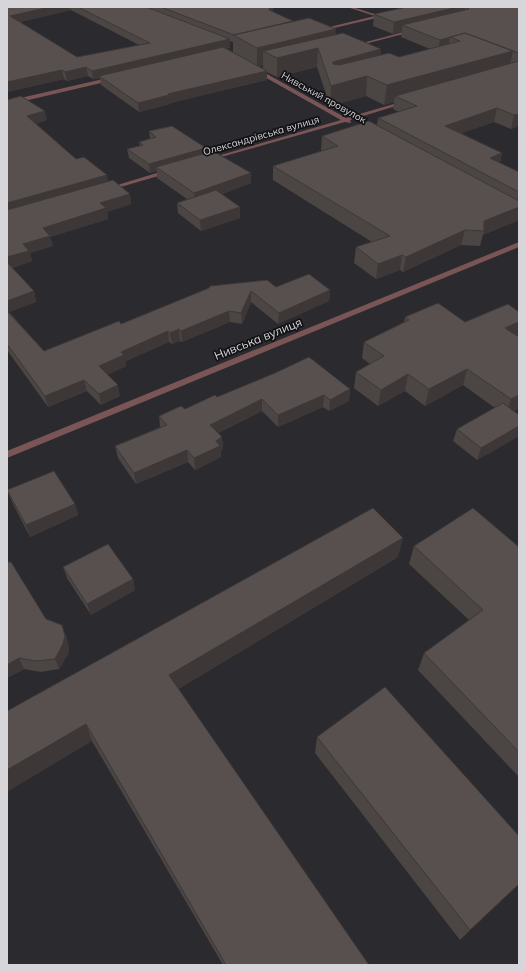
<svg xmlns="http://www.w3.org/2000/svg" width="526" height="972" font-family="Mulish,sans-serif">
<rect width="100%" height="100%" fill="#2b2a2f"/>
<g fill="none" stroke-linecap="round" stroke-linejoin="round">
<path fill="#7a5556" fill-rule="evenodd" d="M411 30 415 31 353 47 351 46Z"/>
<path fill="#7a5556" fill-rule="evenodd" d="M347 7C361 7 373 17 387 14L389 15 317 32V30L375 16Z
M254 69H258L346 118 404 101 409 102 350 120 351 123 345 122 207 161V159L341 120 254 71Z
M112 77 114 80 7 105V101Z
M170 169 172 170V172L107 191 104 189Z
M519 242V247L7 458V451Z"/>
</g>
<path fill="#4b4543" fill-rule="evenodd" d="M7 7H274L272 12 293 21 335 35 380 55 399 57 430 49 401 37 402 32 393 34 373 26 374 14 407 7H519V126L511 129 494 122 461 133 502 153 500 163 519 172V220L483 235 480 246 461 245 403 272 400 270 376 279 354 263 356 247 372 242 273 180V166L322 151 321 150 322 136 377 125 378 118 399 112 393 109 394 102 384 105 366 96 330 106 317 67 277 77 267 72V80L170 103V104L139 112 101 85 100 78 93 79 88 76 67 81 64 79 7 92ZM71 10 139 45 77 57 20 22ZM230 41 233 42V52L226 49 230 48ZM263 65V68L259 66Z
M7 100 47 120 35 124 76 159 108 181 130 194 131 204 107 212 108 219 50 237 53 246 30 253 32 261 12 268 34 291 36 302 9 312 44 351 121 324 209 288 276 287 330 290 329 301 278 324 251 302 242 324 230 322 182 342 180 341 172 344 169 342 126 361V366L107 375 120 396 101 405 87 391 48 407 7 350Z
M149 131 206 148V153L251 173V183L222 194 240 207V218L201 231 178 213 177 203 187 199 157 178V171L150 173 129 158 127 149 140 146 139 142 150 139Z
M405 317 465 322 519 337V408L514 411 519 415V436L477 460 453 441 457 429 495 408 463 385 425 406 405 391 378 406 354 388 356 372 370 364 362 358 364 342 404 322Z
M350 389 349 401 329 411 323 407 278 427 262 411 218 433 222 437 223 449 221 450V457L195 470 188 462 136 484 118 458 115 446 160 427 159 416 185 409 217 397Z
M7 490 75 504 78 515 30 537 12 502Z
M414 546 519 547V777L418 670 424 653 469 620 409 564Z
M398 557 178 689 369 965H223L92 741 7 711Z
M7 562 46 619 62 625 66 636 69 647 68 654 59 669 41 672 24 669 7 678Z
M63 567 133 579 135 590 91 615 67 578Z
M317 737 519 836V884L460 940 315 753Z"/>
<path fill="#3d3837" d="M50 7H70L71 10 12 24 10 16Z
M270 7H274L269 18V10Z
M458 7H465L464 17 402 25V32L393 34 394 22Z
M336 29 334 48H318L317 67 277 77V58L263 51V65L257 67V48Z
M465 34 460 41 450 37 448 49 438 52 440 40Z
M230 39V48L102 77 99 76 100 78 93 79 92 71Z
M381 49 379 68 332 81 333 62Z
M513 51 509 69 395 96 394 102 384 105 387 85Z
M86 67 88 76 67 81 65 72Z
M62 70 64 79 7 92V82Z
M267 71V80L170 103V104L139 112 138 103 168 94Z
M367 76 366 96 330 106 331 86Z
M497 108 494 122 442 140 445 126Z
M45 111 47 120 29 126 27 116Z
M519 114V126L511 129 514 115Z
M206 148V157L156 167 157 171 150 173 149 164Z
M502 153 499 167 490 158Z
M251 173V183L195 204 194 193Z
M107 175 109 185 7 214V203Z
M130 194 131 204 107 212 108 219 50 237 53 246 30 253 32 261 7 269V257L43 228 100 203Z
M240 207V218L201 231 200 220Z
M519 207V220L483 235 484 231V221Z
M465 230 461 245 403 272 406 257Z
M402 255 400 270 376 279 378 264Z
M330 290 329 301 278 324 279 313Z
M34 291 36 302 7 313V301Z
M251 291V302L242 324 241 313Z
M229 311 230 322 182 342 181 331Z
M519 322V336L500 345 505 328Z
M179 329 180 341 172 344 170 333Z
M168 331 169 342 126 361V366L101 378 99 366 121 352Z
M467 369 463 385 425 406 429 389Z
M408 374 405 391 378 406 381 390Z
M84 380 87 391 48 407 45 396Z
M118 385 120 396 101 405 99 394Z
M350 389 349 401 329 411 330 400Z
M324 395 323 407 278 427V415Z
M519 395V408L506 416 511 399Z
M262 399V411L211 437 210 425Z
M519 426V436L477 460 481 448Z
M222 437 223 449 221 450V457L195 470 194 458 216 441Z
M187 450 188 462 136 484 134 473Z
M75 504 78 515 30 537 26 525Z
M403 538 398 557 172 693 169 675Z
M133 579 135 590 91 615 87 604Z
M62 625 66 636 69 647 68 654 59 669 55 659Z
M19 658 24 669 7 678V665Z
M86 724 92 741 7 792V770Z
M519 884 460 940 470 930Z"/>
<path fill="#57504e" stroke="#3d3837" d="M7 7H50L10 16 77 57 150 43 78 7H146L230 39 92 71 86 67 65 72 62 70 7 82Z
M161 7H270L269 10 293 21 234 35Z
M407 7H458L394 22 374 14Z
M467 7H519V53L465 33 440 40 402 25 469 9Z
M309 18 336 29 257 48 233 35Z
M343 33 381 49 333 62V64L339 65 389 53 399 57 460 41 450 37 465 33 513 51 387 85 367 76 331 86 318 48 277 58 263 51Z
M223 47 267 71 168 94 169 95 138 103 99 76Z
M519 61V114L514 115 497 108 445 126 502 153 490 158 519 172V192L378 118 417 106 395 96Z
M21 96 45 111 27 116 76 159 84 157 107 175 7 203V100Z
M369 121 519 201V207L484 221V231L465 230 406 257 402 255 378 264 356 247 390 236 273 166 338 146 322 136Z
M172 126 206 148 149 164 127 149 143 145 139 142 156 137 149 131Z
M213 151 251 173 194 193 156 167Z
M113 180 130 194 100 203 106 208 43 228 50 236 23 244 29 251 7 257V210Z
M216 190 240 207 200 220 177 203Z
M7 262 34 291 7 301Z
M309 274 330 290 279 313 251 291 241 313 229 311 181 331 179 329 170 333 168 331 121 352 124 355 99 366 118 385 99 394 84 380 45 396 7 344V311L44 351 119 321 121 324 209 288 210 286 267 280 276 287Z
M438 303 465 322 508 304 519 312V322L505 328 519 337V395L511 399 467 369 429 389 408 374 381 390 356 372 384 356 364 342 409 320 405 317Z
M309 357 350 389 330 400 324 395 278 415 262 399 210 425 222 437 216 441 220 446 194 458 187 450 134 473 115 446 167 425 159 416 181 406 185 409 215 395 217 397 275 373Z
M503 403 519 415V426L481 448 457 429Z
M54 471 75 504 26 525 7 490Z
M373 508 403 538 169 675 369 965H226L86 724 7 770V711Z
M473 508 519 547V752L424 653 483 610 414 546Z
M108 544 133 579 87 604 63 567Z
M7 562H11L46 619 62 625 65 636 63 644 55 659 36 661 19 658 7 665Z
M385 687 519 836V884L470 930 317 737Z"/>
<g text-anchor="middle" stroke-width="3.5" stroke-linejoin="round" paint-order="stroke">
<g font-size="10" fill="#d6d5d9" stroke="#131316">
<text transform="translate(324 97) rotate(29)" y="4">Нивський провулок</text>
<text transform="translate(261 135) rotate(-16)" y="4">Олександрівська вулиця</text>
</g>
<g font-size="12" fill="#d6d5d9" stroke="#131316">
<text transform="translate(258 339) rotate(-22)" y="4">Нивська вулиця</text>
</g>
</g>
<rect width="526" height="972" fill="none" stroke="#d6d5d9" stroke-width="16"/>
</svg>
